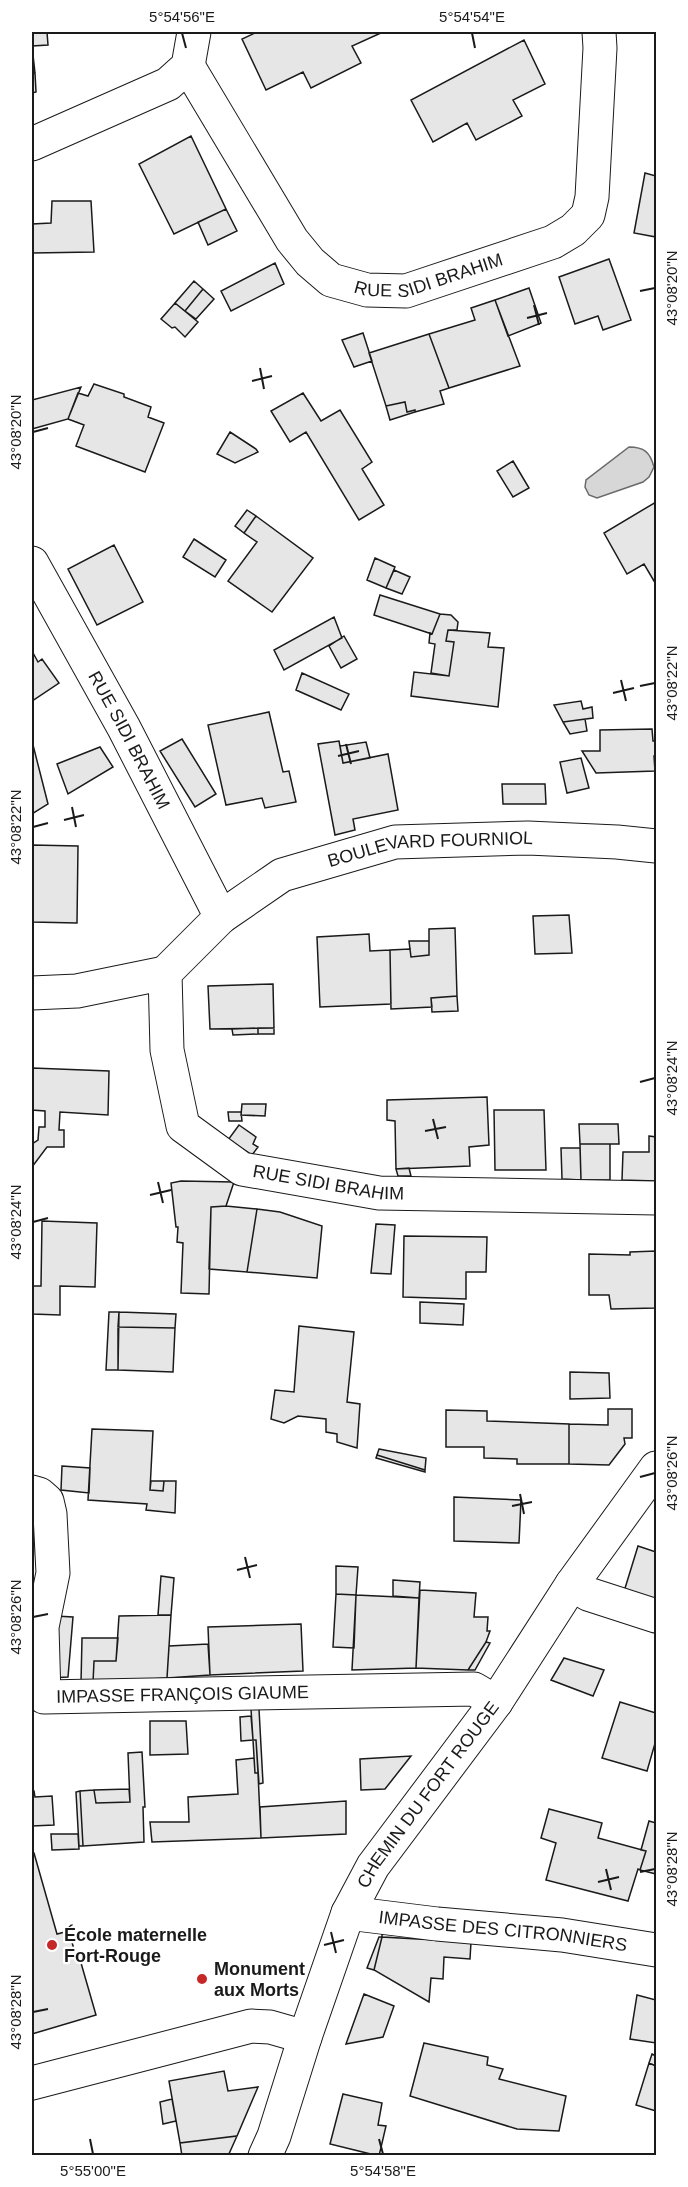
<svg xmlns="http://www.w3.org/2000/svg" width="688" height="2187" font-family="Helvetica,sans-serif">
<rect width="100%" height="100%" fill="#fff"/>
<path fill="#d7d7d7" stroke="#6a6a6a" stroke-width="1.5" d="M629 447C644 447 650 452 654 467L649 477 643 482 597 498 589 495 585 487 586 480Z"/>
<path fill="#e6e6e6" stroke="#1a1a1a" stroke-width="1.5" d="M32 32H47L48 45 32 46 35 73 32 74Z
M257 32H383L352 46 361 63 311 88 303 72 266 90 242 39Z
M524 40 545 84 513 100 522 116 476 140 467 123 433 142 411 100Z
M35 73 36 92 32 93V74Z
M191 136 226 209 174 234 139 164Z
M645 173 656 176V237L634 233Z
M52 201H91L94 252 32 253V224L51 223Z
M226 209 237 231 208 245 198 222Z
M609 259 631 320 603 330 598 316 575 324 559 277Z
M275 263 284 284 231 311 221 291Z
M194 281 203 289 185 311 175 303Z
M529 288 541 323 508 336 495 300Z
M203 289 214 299 196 319 185 311Z
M495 300 520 366 449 388 429 334 475 320 471 308Z
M175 303 198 322 185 337 175 327 172 328 161 319Z
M363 333 372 361 354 367 342 340Z
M429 334 449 388 440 391 444 404 415 412V410L407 412 405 402 386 406 369 353Z
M94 384 124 394V397L151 407 148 417 164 423 145 472 76 446 84 425 68 419 78 393 88 396Z
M81 387 68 419 32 429V400Z
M303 393 321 421 340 410 372 462 362 469 384 505 359 520 306 432 290 442 271 411Z
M405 402 407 412 415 410V412L390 420 386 406Z
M230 432 256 449 258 452 235 463 217 454Z
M513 461 529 488 513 497 497 471Z
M656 502V579L654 581 644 564 627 574 604 533Z
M247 510 256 516 244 533 235 526Z
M256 516 313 558 272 612 228 581 257 542 244 533Z
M194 539 226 560 215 577 183 557Z
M114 545 143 602 97 625 68 569Z
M375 558 395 567 386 588 367 580Z
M394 570 410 577 402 594 386 588Z
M380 595 440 614 432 634 374 615Z
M440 614 451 615 458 622 457 630H448L446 641 454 642 449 676 431 673 435 644 429 643 430 633 432 634Z
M334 617 342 638 284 670 274 650Z
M448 630 490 633 488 647 504 648 498 707 411 696 414 672 449 676 454 642 446 641Z
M344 636 357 659 341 668 329 646Z
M32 651 38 662 42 659 59 683 32 701Z
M302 673 349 694 341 710 296 690Z
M581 701 583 709 592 707 593 718 563 722 554 705Z
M269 712 283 772 289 771 296 802 265 808 262 798 226 805 208 725Z
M585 719 587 731 570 734 563 722Z
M652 729 653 741H656V755L654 756 655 771 596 773 582 751H600V730Z
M182 739 216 794 195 807 160 751Z
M32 741 48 804 32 814Z
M339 741 343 763 388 754 398 810 353 819 355 830 335 835 318 744Z
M366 742 370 758 343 763 340 746Z
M100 747 113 767 68 794 57 764Z
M581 758 589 788 567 793 560 762Z
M502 784H545L546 804H503Z
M32 845 78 846 77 923 32 922Z
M569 915 572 953 535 954 533 916Z
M455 928 457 996 431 998 432 1007 391 1009 390 950 410 949 411 957 429 955V929Z
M369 934 370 951 390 950 391 1004 320 1007 317 937Z
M409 941H429V955L411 957Z
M273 984 274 1028 210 1029 208 986Z
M457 996 458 1011 432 1012 431 998Z
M258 1028H274V1034H258Z
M258 1028V1034L233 1035 232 1029Z
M32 1068 109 1071 108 1115 60 1112 59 1130H64V1147H47L32 1167V1144L38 1140 39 1127H45V1111L32 1110Z
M487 1097 489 1145 469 1147 470 1166 396 1169 395 1121 387 1120V1100Z
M242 1104H266L265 1116 241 1115Z
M494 1110H544L546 1170H495Z
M228 1112H241L242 1121H229Z
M579 1124H618L619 1144H580Z
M239 1125 256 1137 253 1144 258 1147 252 1155 228 1140Z
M649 1136 656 1137V1181L622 1180 623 1152H649Z
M580 1144H610V1180H581Z
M561 1148H580L581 1180 562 1179Z
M409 1168 411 1176H398L396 1169Z
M181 1181 234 1182 226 1206 211 1207 209 1294 181 1293 183 1243 177 1242 178 1227H176L171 1183Z
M226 1206 257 1209 247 1272 209 1269 211 1207Z
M257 1209 280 1212 322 1226 317 1278 247 1272Z
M42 1221 97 1223 95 1287 60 1286V1315L32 1314V1286H41Z
M376 1224 395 1225 391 1274 371 1273Z
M404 1236 487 1237 486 1272H466V1299L403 1297Z
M656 1251V1308L611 1309 609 1295H589V1254L630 1255V1252Z
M420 1302 464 1304 463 1325 420 1323Z
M109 1312H119L118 1370H106Z
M119 1312 176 1314 175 1328 118 1327Z
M299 1326 354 1332 347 1402 360 1404 357 1448 337 1442V1434L326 1432V1419L298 1416 284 1423 271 1419 275 1390 294 1392Z
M118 1327 175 1328 173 1372 118 1370Z
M570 1372 609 1373 610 1398 570 1399Z
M608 1409H632V1438H624L625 1444 609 1465 569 1464V1424L608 1425Z
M446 1410 487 1411V1421L569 1424V1464H517V1459L484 1458V1447H446Z
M92 1429 153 1431 150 1490 163 1491 164 1481H176L175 1513 146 1510 147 1504 88 1500Z
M379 1449 426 1458 425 1470 377 1455Z
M377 1455 425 1470V1472L376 1458Z
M62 1466 90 1468 89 1493 61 1490Z
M151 1481H164L163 1491 150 1490Z
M454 1497 521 1500 519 1543 454 1541Z
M32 1538H34L32 1594Z
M638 1546 656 1552V1608L622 1598Z
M336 1566 358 1567 356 1595 336 1594Z
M161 1576 174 1578 171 1615H158Z
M393 1580 420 1582 419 1598 393 1596Z
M420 1590 476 1593 474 1617H488L487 1631H490L486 1642 468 1670 416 1668Z
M336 1594 356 1595 354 1648 333 1647Z
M356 1595 419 1598 416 1668 352 1670Z
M171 1615 167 1678 93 1683 94 1661H116L119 1616Z
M55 1616 73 1617 68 1677 50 1678Z
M301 1624 303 1671 210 1675 208 1627Z
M82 1638H118L116 1661H94L93 1683H81Z
M486 1642 490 1643 475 1670H468Z
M208 1644 210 1675 167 1678 169 1646Z
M564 1658 604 1670 593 1696 551 1680Z
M620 1702 656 1713V1740L647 1771 602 1758Z
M251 1709H259L263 1783 259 1784 256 1740H253Z
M251 1716 253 1740 241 1741 240 1717Z
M150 1721H186L188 1754 150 1755Z
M253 1740H256L258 1773H255Z
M142 1752 145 1807H143L144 1842 83 1846 80 1791 94 1790 96 1803 130 1802 128 1753Z
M411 1756 385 1789 361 1790 360 1759Z
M254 1758 255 1773H258L261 1838 152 1842 150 1822H189L188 1797 238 1794 236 1760Z
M129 1789 130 1802 96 1803 94 1790Z
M32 1791H34L35 1797 52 1796 54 1825 32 1826Z
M80 1791 83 1846H79L76 1792Z
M346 1801V1834L261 1838 260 1807Z
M549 1809 602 1823 598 1838 646 1851 640 1870 638 1869 628 1901 546 1880 556 1843 541 1838Z
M649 1821 656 1823V1874L640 1870 646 1851 641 1850Z
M51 1834H78L79 1849 52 1850Z
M32 1853H34L57 1934 69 1931 76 1957 79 1956 96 2015 32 2034Z
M382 1934 471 1939V1942L382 1937Z
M379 1937H382L374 1970 367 1968Z
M382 1937 471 1942 470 1959 444 1957 443 1979 431 1978 429 2002 374 1970Z
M364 1994 394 2006 383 2037 346 2044Z
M637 1995 656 2000V2043L630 2039Z
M424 2043 488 2057 487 2065 503 2069 499 2079 566 2096 559 2131 517 2129 410 2096Z
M652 2054 656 2056V2066L649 2063Z
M649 2063 656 2066V2111L636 2105Z
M224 2071 228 2091 258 2087 237 2136 180 2143 169 2081Z
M343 2094 382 2103 378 2125 386 2126 379 2156 330 2144Z
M172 2099 176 2121 163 2124 160 2102Z
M237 2136 228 2156H182L180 2143Z"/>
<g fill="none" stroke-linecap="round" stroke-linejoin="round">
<g stroke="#1a1a1a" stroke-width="35">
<g id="minor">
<path id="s1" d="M188 66 292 240 310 262 331 280 367 290 406 291 553 242 573 230 588 215 592 197 600 48 599 32"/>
<path d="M32 144 168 84 188 66 194 32"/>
<path id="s2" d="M32 563 124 728 221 917 165 973 167 1050 183 1126 242 1169 379 1193 656 1198"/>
<path id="s3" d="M221 917 282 875 395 842 528 838 617 842 656 846"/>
<path d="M32 993 77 991 165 973"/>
<path id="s4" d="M32 1492 39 1494 47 1501 50 1514 53 1573 42 1627 44 1697 474 1689 496 1702"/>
<path d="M572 1584 588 1594 656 1616"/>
<path id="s5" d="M348 1913 437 1924 562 1935 656 1950"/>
<path d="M265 2156 274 2136 305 2037"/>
</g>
</g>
<g stroke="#1a1a1a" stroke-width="35">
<g id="major">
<path id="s6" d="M32 2083 251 2026 270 2027 305 2037 348 1913 373 1866 496 1702 572 1584 656 1468"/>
</g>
</g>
<use href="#minor" stroke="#fff" stroke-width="33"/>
<use href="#major" stroke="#fff" stroke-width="33"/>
</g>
<path fill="none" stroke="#1a1a1a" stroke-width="2" d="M182 33 186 48M472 33 475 48M640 291 655 288M534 305 539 325M527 318 547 313M260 368 264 389M252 381 272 376M33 432 48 428M621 680 626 701M640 686 655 683M613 693 634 688M346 744 351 764M338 756 359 751M72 807 76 827M64 820 84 815M33 827 48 823M640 1082 655 1078M433 1119 438 1139M425 1131 446 1127M158 1182 163 1203M150 1195 171 1190M33 1222 48 1218M640 1477 655 1473M520 1494 524 1514M512 1506 532 1502M245 1557 250 1578M237 1570 257 1565M33 1617 48 1614M606 1869 611 1890M640 1872 655 1869M598 1882 619 1877M331 1932 336 1953M324 1945 344 1940M33 2012 48 2009M90 2139 93 2154M379 2139 383 2154"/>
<g fill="#c62828" stroke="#fff" stroke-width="2">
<circle cx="52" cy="1945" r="6"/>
<circle cx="202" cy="1979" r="6"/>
</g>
<g text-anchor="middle" stroke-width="4.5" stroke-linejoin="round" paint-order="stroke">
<g font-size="18" fill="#1a1a1a" stroke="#fff">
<text dy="6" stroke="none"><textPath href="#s1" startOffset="360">RUE SIDI BRAHIM</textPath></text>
<text dy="6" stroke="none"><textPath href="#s2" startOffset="202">RUE SIDI BRAHIM</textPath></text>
<text dy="6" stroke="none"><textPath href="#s3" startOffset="226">BOULEVARD FOURNIOL</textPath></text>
<text dy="6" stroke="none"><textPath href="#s2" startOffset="796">RUE SIDI BRAHIM</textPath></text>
<text dy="6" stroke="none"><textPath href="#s4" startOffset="354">IMPASSE FRANÇOIS GIAUME</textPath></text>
<text dy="6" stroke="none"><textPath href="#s6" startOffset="556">CHEMIN DU FORT ROUGE</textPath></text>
<text dy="6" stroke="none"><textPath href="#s5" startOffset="156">IMPASSE DES CITRONNIERS</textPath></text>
</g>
<g font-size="18" font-weight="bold" fill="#1a1a1a" stroke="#fff" text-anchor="start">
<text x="64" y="1941">École maternelle<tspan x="64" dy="21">Fort-Rouge</tspan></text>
<text x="214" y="1975">Monument<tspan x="214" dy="21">aux Morts</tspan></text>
</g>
</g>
<rect width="688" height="2187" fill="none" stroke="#ffffff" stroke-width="66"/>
<rect x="33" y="33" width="622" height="2121" fill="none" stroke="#1a1a1a" stroke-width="2"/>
<g font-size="15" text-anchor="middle" fill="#1a1a1a">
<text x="182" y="22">5°54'56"E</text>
<text x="472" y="22">5°54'54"E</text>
<text transform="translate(672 288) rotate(-90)" y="5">43°08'20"N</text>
<text transform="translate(16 432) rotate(-90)" y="5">43°08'20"N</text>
<text transform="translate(672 683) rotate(-90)" y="5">43°08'22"N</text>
<text transform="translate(16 827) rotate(-90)" y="5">43°08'22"N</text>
<text transform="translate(672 1078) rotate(-90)" y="5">43°08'24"N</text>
<text transform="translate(16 1222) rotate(-90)" y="5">43°08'24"N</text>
<text transform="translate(672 1473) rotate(-90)" y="5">43°08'26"N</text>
<text transform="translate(16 1617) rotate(-90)" y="5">43°08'26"N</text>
<text transform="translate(672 1869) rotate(-90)" y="5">43°08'28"N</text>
<text transform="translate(16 2012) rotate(-90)" y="5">43°08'28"N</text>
<text x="93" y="2176">5°55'00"E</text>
<text x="383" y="2176">5°54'58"E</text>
</g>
</svg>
